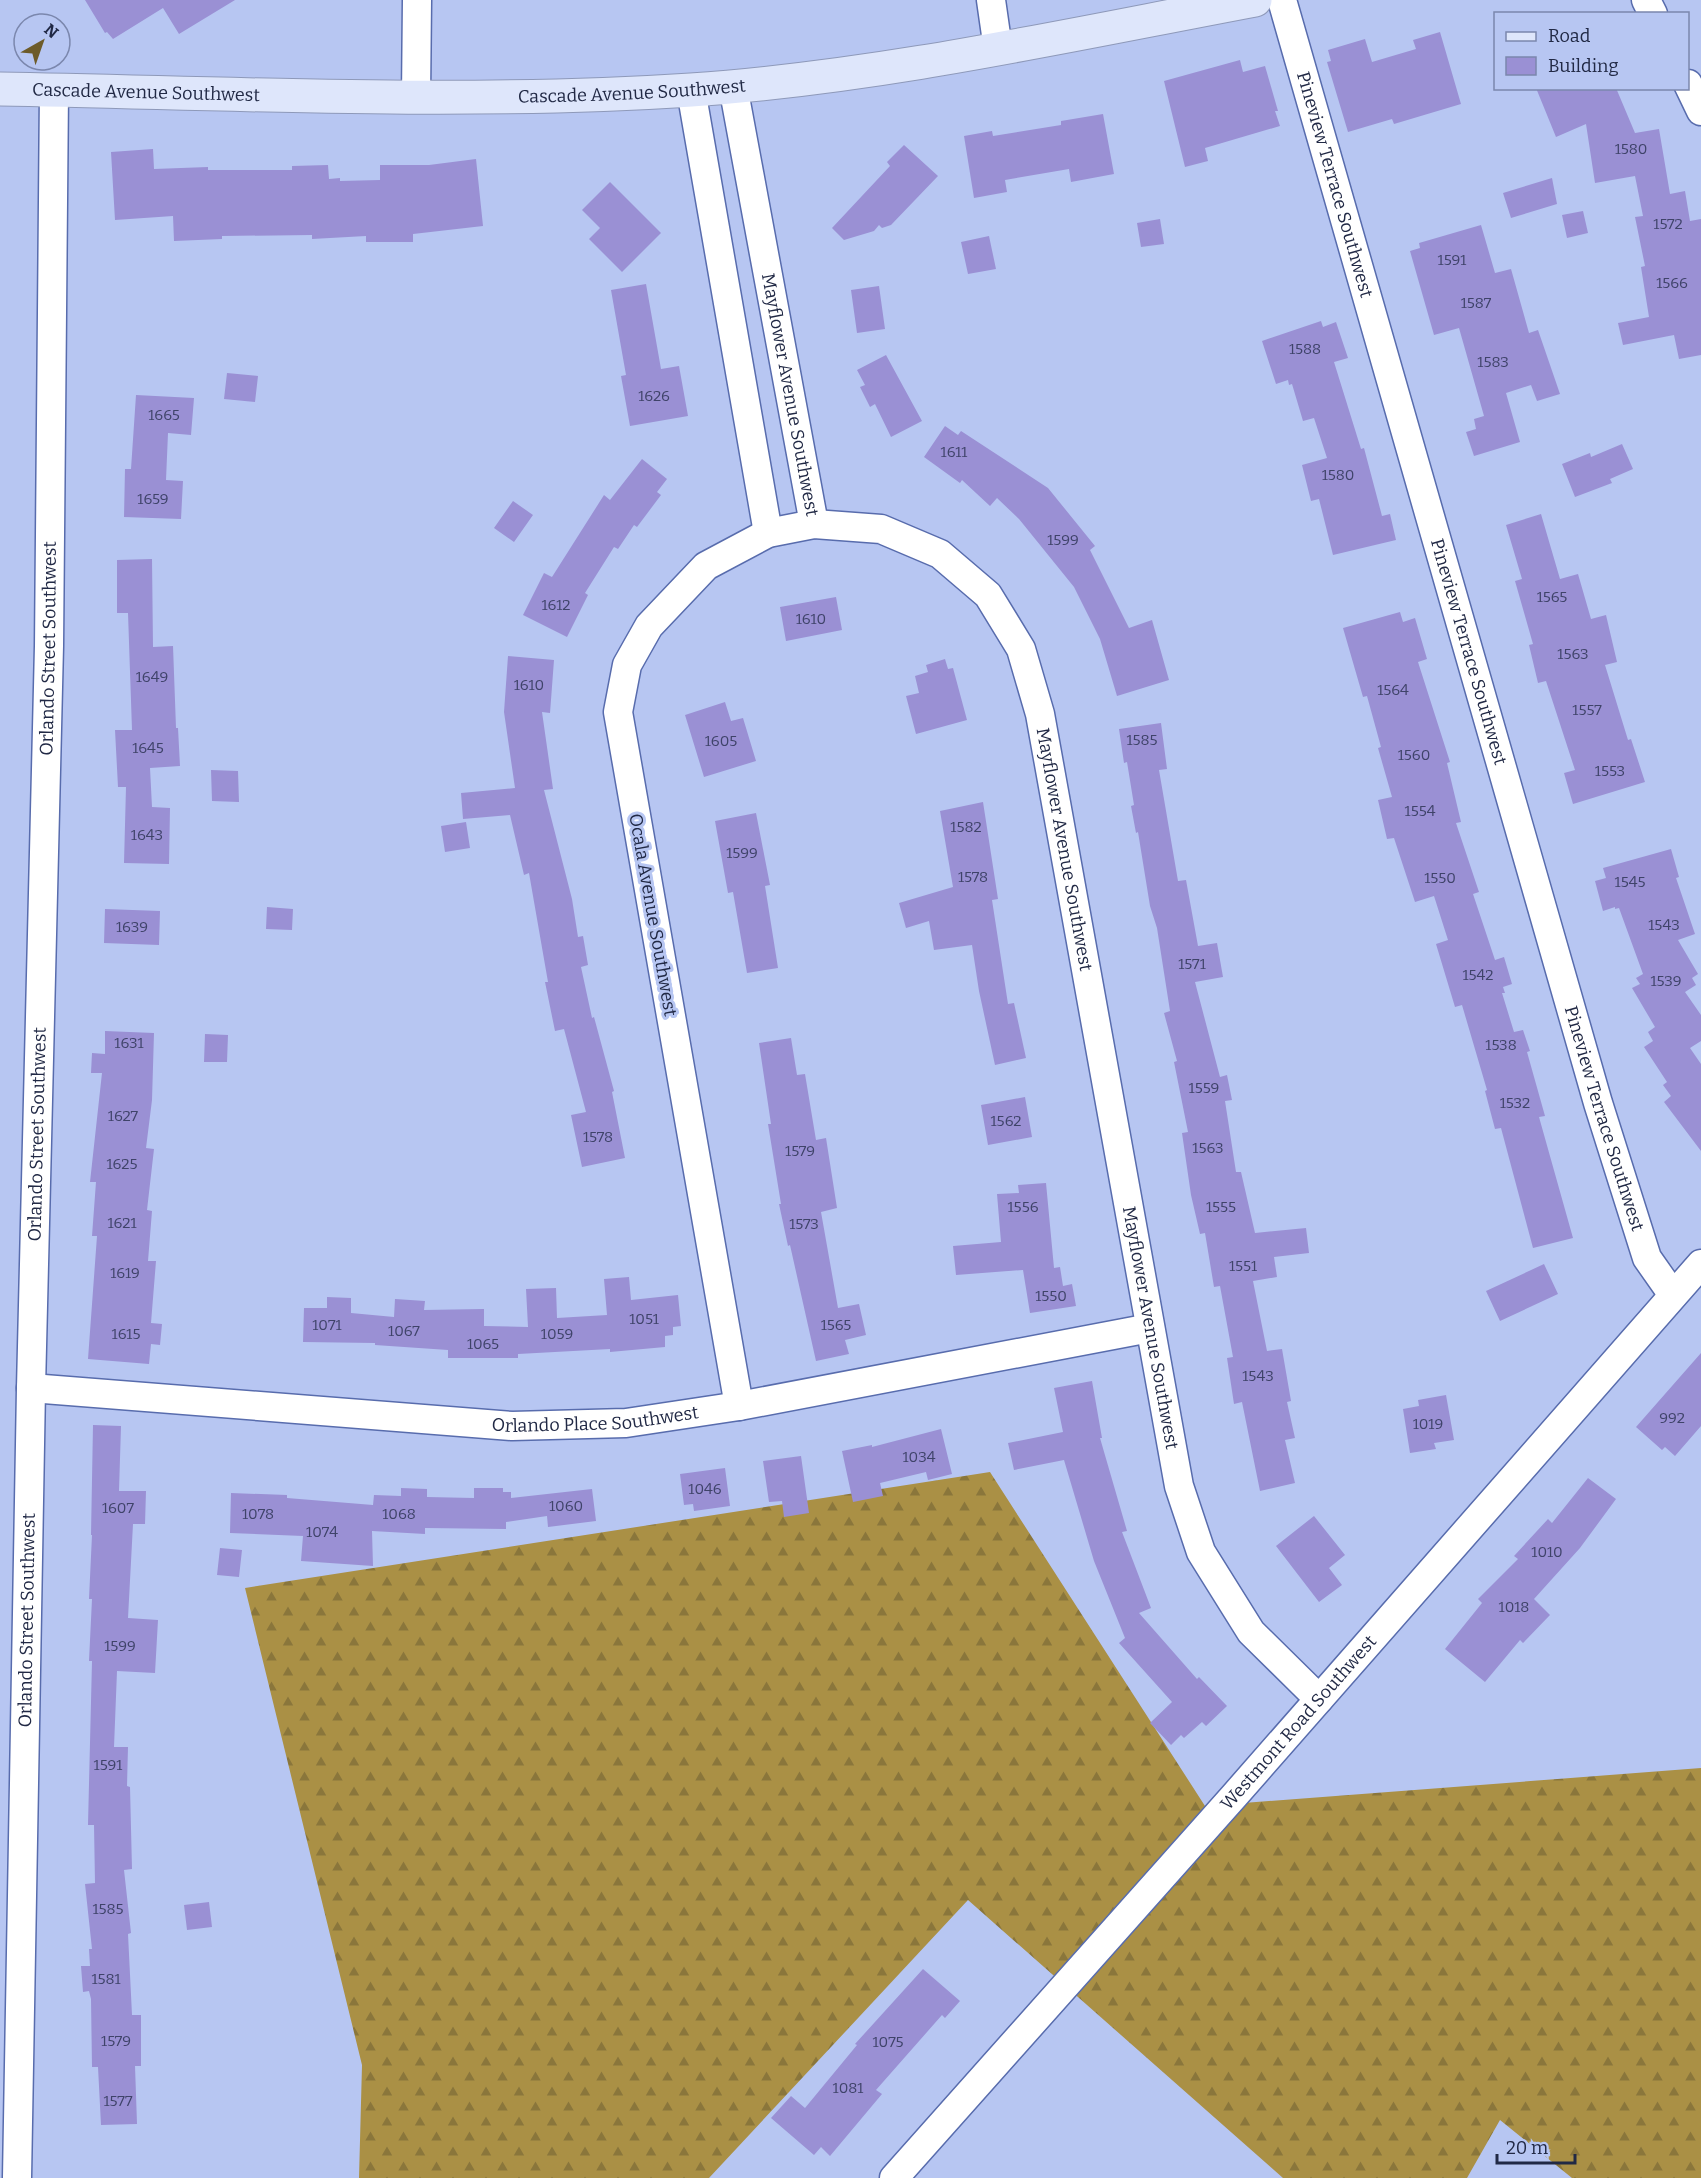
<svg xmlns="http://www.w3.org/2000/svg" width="1701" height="2178" font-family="Bitter,serif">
<defs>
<pattern id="forest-firs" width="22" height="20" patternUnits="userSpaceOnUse" patternTransform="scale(1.5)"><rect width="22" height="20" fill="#aa9045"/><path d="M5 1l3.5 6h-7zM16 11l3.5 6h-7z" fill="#8a763b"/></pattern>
</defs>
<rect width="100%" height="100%" fill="#b7c6f2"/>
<path fill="url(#forest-firs)" d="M990 1472 1205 1806 1701 1768V2178H1572L1500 2120 1467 2178H1283L968 1900 709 2178H359L362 2065 245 1588Z"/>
<path fill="#9a90d4" d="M85 0H235L179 34 163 8 113 39 107 32 105 33Z
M1440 32 1461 104 1394 124 1392 119 1348 132 1327 62 1331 61 1328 50 1365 39 1372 62 1416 49 1413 40Z
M1240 60 1243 72 1265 66 1278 111H1275L1280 126 1205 148 1208 161 1185 167 1164 81Z
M1536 88H1616L1635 133 1659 129 1670 194 1685 191 1690 221 1701 219V355L1679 359 1674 335 1623 345 1618 323 1649 317 1641 267 1645 266 1635 217 1643 216 1635 176 1595 183 1586 124 1556 137Z
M1103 114 1114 174 1071 182 1069 169 1005 180 1007 192 974 198 964 136 992 131 993 136 1061 125V121Z
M904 145 938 176 891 225 882 228 879 225 874 231 844 240 832 228 890 166 887 162Z
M153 149 154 169 208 167V170H292V166L328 165 329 179 340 178V181L380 180V165H429L476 159 483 226 413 234V242H366V236L312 239V235L222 236V239L174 241 173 216 115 220 111 152Z
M1552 178 1557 204 1511 218 1503 193Z
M610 182 661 233 622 272 589 239 600 228 582 210Z
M1583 211 1588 233 1567 238 1562 215Z
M1160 219 1164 244 1141 247 1137 223Z
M1481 225 1495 273 1511 269 1529 333 1538 330 1560 394 1537 401 1531 385 1506 393 1520 442 1474 456 1466 432 1476 429 1474 419 1484 416 1459 328 1434 335 1410 251 1420 248 1419 243Z
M989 236 996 269 968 274 961 242Z
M646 284 661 369 679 366 688 416 630 426 621 376 626 375 611 290Z
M879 286 885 329 857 333 851 290Z
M1321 321 1323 327 1336 322 1348 358 1334 362 1361 449 1364 448 1382 516 1390 514 1396 540 1333 555 1319 499 1311 501 1302 465 1327 458 1314 418 1303 421 1292 384 1289 385 1288 380 1276 384 1262 341Z
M886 355 922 421 891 437 875 404 870 407 860 387 865 385 857 370Z
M227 373 258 376 255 402 224 399Z
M136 395 194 398 191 435 168 433 166 480 183 481 181 519 124 517 125 469H131Z
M945 426 958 435 961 431 1048 488 1095 546 1090 550 1129 628 1152 620 1169 680 1117 696 1100 639 1074 587 1019 519 997 498 990 506 962 480 960 483 924 457Z
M1622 444 1633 469 1610 479 1612 483 1575 497 1562 464 1590 453 1591 457Z
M642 459 667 479 657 492 661 495 637 527 634 525 618 549 614 547 585 593 588 595 567 637 523 615 544 573 552 577 604 495 610 500Z
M513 501 533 515 514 542 494 528Z
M1541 514 1560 579 1578 574 1591 619 1606 615 1617 662 1605 665 1628 740 1631 739 1645 782 1573 804 1564 773 1575 770 1546 681 1538 683 1529 645 1533 644 1515 581 1522 579 1506 525Z
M152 559 153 647 173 646 176 728H178L180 766 150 768 152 807 170 808 169 864 124 863 126 787H118L115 730H132L128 613H117V560Z
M836 597 842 630 786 641 780 607Z
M1400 612 1403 622 1415 618 1427 659 1418 662 1450 762 1447 763 1461 822 1456 823 1479 892 1473 894 1495 960 1504 957 1512 984 1503 987 1505 993H1502L1514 1032 1523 1030 1530 1051 1527 1052 1545 1116 1539 1117 1573 1238 1533 1248 1501 1128 1495 1129 1485 1091 1487 1090 1462 1005 1455 1007 1436 944 1448 940 1434 896 1415 902 1394 838 1387 839 1378 800 1392 797 1378 748 1381 747 1367 696 1363 697 1343 628Z
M508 656 554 660 550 713 542 712 553 789 544 790 572 899 578 937 583 936 588 965 581 967 592 1018 594 1017 614 1091 612 1092 625 1158 582 1167 571 1115 586 1112 564 1029 555 1031 545 982H548L529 873 524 875 510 815 463 819 461 793 515 788 504 712Z
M945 659 948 669 953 668 967 720 916 734 906 696 919 693 915 676 928 672 926 665Z
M725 702 731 721 743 718 756 761 704 777 685 715Z
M1161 723 1167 769 1159 770 1178 881 1186 880 1198 946 1217 943 1223 977 1195 982 1220 1077 1227 1075 1232 1100 1225 1101 1236 1172H1241L1255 1233 1306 1228 1309 1253 1274 1257 1277 1277 1253 1281 1267 1351 1282 1349 1291 1401 1287 1402 1295 1438 1285 1440 1295 1483 1260 1491 1242 1402 1234 1404 1227 1358 1233 1357 1220 1286 1214 1287 1205 1233 1200 1234 1191 1195 1182 1133 1188 1132 1174 1062 1177 1061 1164 1013 1170 1011 1157 928 1150 906 1138 832 1136 833 1131 806 1134 805 1127 762 1124 763 1119 729Z
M211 770 238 771 239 802 212 801Z
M983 802 998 899 992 900 1008 1004 1014 1003 1026 1058 995 1065 979 991 972 945 934 950 929 921 906 928 899 903 953 887 940 811Z
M756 813 770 885 765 886 778 968 747 973 733 892 728 893 715 821Z
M466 822 470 848 445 852 441 826Z
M1671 849 1679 877 1676 878 1695 934 1678 940 1698 974 1692 978 1696 985 1685 992 1701 1015V1041L1690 1048 1701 1064V1151L1664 1102 1671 1096 1663 1085 1667 1082 1644 1047 1653 1041 1648 1032 1655 1027 1632 988 1640 984 1636 978 1643 974 1619 908 1615 909V907L1603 911 1595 881 1606 878 1603 868Z
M267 907 293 909 292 930 266 929Z
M105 909 160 911 159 945 104 943Z
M105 1031 154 1033 152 1100 146 1148 154 1149 147 1210 152 1211 148 1261H156L151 1323 162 1324 160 1345 151 1344 149 1364 88 1359 97 1236H92L96 1182H90L102 1073H91L92 1053 105 1054Z
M205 1034 228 1035 227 1062H204Z
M791 1038 797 1075 805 1074 816 1140 826 1138 837 1208 821 1212 838 1308 859 1304 866 1335 845 1340 849 1354 816 1361 790 1245 788 1246 779 1204H781L768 1124H771L759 1043Z
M1025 1097 1032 1137 988 1145 981 1105Z
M1046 1183 1054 1268 1060 1267 1063 1286 1072 1284 1076 1306 1030 1313 1023 1270 956 1275 953 1246 1001 1242 997 1194 1019 1193 1018 1185Z
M1544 1264 1558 1294 1500 1321 1486 1291Z
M629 1277 631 1300 678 1295 681 1326 673 1327V1335L665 1336V1347L610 1352V1349L518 1354V1358H448V1350L375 1345V1343L303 1342 304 1308H327V1297L351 1298V1313L394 1317 395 1299 425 1301 424 1310 484 1309V1326L528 1327 526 1289 556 1288 557 1318 607 1315 604 1279Z
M1701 1353V1426L1675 1456 1665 1447 1662 1450 1636 1427Z
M1092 1381 1102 1438H1100L1127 1531 1122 1532 1151 1608 1139 1613 1197 1679 1199 1677 1227 1706 1206 1726 1202 1722 1184 1738 1181 1735 1171 1745 1150 1723 1172 1702 1119 1643 1125 1638 1094 1561 1064 1460 1014 1470 1008 1443 1063 1432 1054 1388Z
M1446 1395 1454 1440 1434 1443 1436 1449 1410 1453 1403 1409 1419 1406 1418 1400Z
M93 1425 121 1426 119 1491H146L145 1524H133L128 1618 158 1620 155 1673 117 1671 114 1747H128L127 1786 130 1787 132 1869 124 1870 131 1933 128 1934 132 2015H141V2066H135L137 2124 101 2125 98 2067H92L91 1999 89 1991 83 1992 81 1966H90L89 1949H92L85 1884 95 1883 94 1825H88L92 1661H89L92 1599H89L92 1535H91Z
M941 1429 952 1474 928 1480 926 1472 880 1483 883 1496 853 1502 842 1451 872 1445V1447Z
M801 1456 809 1513 784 1517 782 1501 769 1502 763 1461Z
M725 1468 730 1506 694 1511 693 1504 684 1505 680 1474Z
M1588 1478 1616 1499 1580 1548 1534 1599 1550 1615 1523 1643 1520 1640 1485 1682 1445 1649 1482 1603 1478 1599 1518 1559 1514 1556 1548 1519 1552 1523Z
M401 1488 427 1489V1497L474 1498V1488H503V1492H511V1498L592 1489 596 1521 548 1527 547 1516 506 1522V1529L425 1528V1534L372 1531 373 1566 301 1561 303 1536 230 1533 231 1493 287 1495V1498L373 1505 374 1495 401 1496Z
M1314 1516 1345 1555 1329 1568 1342 1585 1319 1602 1276 1546Z
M220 1548 242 1550 239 1577 217 1575Z
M209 1902 212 1927 187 1930 184 1905Z
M923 1969 960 2001 945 2018 942 2015 876 2090 882 2094 830 2156 821 2147 814 2155 771 2118 791 2096 805 2108 857 2045 855 2044Z"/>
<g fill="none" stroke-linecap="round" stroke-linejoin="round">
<g stroke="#586cad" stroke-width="31">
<g id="minor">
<path d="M991 0 998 49"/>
<path id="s1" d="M1282 0 1598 1103 1647 1258 1673 1295"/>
<path d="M1646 0 1653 14"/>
<path d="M1688 84 1701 111"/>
<path id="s2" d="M733 86 814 524"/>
<path d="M691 90 768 533"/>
<path d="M416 97 417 0"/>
<path id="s3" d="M31 1388 512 1426 626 1423 739 1406 1150 1328"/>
<path id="s4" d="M739 1406 618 712 627 665 649 626 706 566 768 533 814 524 881 529 940 554 988 595 1021 649 1040 714 1179 1486 1201 1552 1251 1632 1319 1699"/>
<path id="s5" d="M17 2178 31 1388 49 646 54 90"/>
<path id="s6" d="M894 2178 1235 1795 1701 1264"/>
</g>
</g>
<g stroke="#8e99b9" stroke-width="35">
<g id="major">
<path id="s7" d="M0 89C230 93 461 105 691 90 881 77 1068 35 1255 0"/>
</g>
</g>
<use href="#minor" stroke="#fff" stroke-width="28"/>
<use href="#major" stroke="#dee6fb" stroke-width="33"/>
</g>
<g text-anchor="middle" stroke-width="6" stroke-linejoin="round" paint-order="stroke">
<g font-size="15" fill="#3f4369">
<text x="1631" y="154">1580</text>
<text x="1668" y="229">1572</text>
<text x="1452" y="265">1591</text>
<text x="1672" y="288">1566</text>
<text x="1476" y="308">1587</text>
<text x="1305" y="354">1588</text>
<text x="1493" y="367">1583</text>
<text x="654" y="401">1626</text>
<text x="164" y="420">1665</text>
<text x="954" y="457">1611</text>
<text x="1338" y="480">1580</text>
<text x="153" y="504">1659</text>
<text x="1063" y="545">1599</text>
<text x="1552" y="602">1565</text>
<text x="556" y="610">1612</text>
<text x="811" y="624">1610</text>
<text x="1573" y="659">1563</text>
<text x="152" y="682">1649</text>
<text x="529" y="690">1610</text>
<text x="1393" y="695">1564</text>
<text x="1587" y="715">1557</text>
<text x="1142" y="745">1585</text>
<text x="721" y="746">1605</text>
<text x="148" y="753">1645</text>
<text x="1414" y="760">1560</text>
<text x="1610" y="776">1553</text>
<text x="1420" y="816">1554</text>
<text x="966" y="832">1582</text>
<text x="147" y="840">1643</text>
<text x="742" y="858">1599</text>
<text x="973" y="882">1578</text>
<text x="1440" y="883">1550</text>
<text x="1630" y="887">1545</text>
<text x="1664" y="930">1543</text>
<text x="132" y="932">1639</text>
<text x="1192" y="969">1571</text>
<text x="1478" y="980">1542</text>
<text x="1666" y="986">1539</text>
<text x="129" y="1048">1631</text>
<text x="1501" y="1050">1538</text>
<text x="1204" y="1093">1559</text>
<text x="1515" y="1108">1532</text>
<text x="123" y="1121">1627</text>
<text x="1006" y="1126">1562</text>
<text x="598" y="1142">1578</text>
<text x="1208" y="1153">1563</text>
<text x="800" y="1156">1579</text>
<text x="122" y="1169">1625</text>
<text x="1023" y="1212">1556</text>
<text x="1221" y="1212">1555</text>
<text x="122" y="1228">1621</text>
<text x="804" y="1229">1573</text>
<text x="1243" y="1271">1551</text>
<text x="125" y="1278">1619</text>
<text x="1051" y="1301">1550</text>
<text x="644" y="1324">1051</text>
<text x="327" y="1330">1071</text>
<text x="836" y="1330">1565</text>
<text x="404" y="1336">1067</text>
<text x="126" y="1339">1615</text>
<text x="557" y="1339">1059</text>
<text x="483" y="1349">1065</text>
<text x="1258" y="1381">1543</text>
<text x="1672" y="1423">992</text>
<text x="1428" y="1429">1019</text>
<text x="919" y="1462">1034</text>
<text x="705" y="1494">1046</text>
<text x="566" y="1511">1060</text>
<text x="118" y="1513">1607</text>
<text x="258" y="1519">1078</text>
<text x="399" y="1519">1068</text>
<text x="322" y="1537">1074</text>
<text x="1547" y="1557">1010</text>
<text x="1514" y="1612">1018</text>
<text x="120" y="1651">1599</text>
<text x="108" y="1770">1591</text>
<text x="108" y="1914">1585</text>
<text x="106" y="1984">1581</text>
<text x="116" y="2046">1579</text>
<text x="888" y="2047">1075</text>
<text x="848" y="2093">1081</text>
<text x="118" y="2106">1577</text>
</g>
<g font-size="18" fill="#212945" stroke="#b7c6f2">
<text dy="6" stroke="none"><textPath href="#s7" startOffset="632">Cascade Avenue Southwest</textPath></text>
<text dy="6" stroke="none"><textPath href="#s7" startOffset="146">Cascade Avenue Southwest</textPath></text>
<text dy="6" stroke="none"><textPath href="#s1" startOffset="192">Pineview Terrace Southwest</textPath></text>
<text dy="6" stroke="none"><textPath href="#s2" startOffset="314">Mayflower Avenue Southwest</textPath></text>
<text dy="6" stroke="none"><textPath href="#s5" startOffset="1530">Orlando Street Southwest</textPath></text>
<text dy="6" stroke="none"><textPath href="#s1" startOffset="678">Pineview Terrace Southwest</textPath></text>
<text dy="6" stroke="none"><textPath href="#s4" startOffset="1460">Mayflower Avenue Southwest</textPath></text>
<text transform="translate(653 915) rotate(80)" y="6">Ocala Avenue Southwest</text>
<text dy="6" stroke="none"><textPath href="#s1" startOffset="1164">Pineview Terrace Southwest</textPath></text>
<text dy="6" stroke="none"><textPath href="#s5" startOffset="1044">Orlando Street Southwest</textPath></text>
<text dy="6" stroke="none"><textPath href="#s4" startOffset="1946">Mayflower Avenue Southwest</textPath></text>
<text dy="6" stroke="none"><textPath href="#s3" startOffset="566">Orlando Place Southwest</textPath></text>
<text dy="6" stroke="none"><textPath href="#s5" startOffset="558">Orlando Street Southwest</textPath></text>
<text dy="6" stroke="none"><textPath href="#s6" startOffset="609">Westmont Road Southwest</textPath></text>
</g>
</g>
<rect x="1494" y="12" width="195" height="78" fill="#b7c6f2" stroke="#7b87ad" stroke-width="1.5"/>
<rect x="1506" y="32" width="30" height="9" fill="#dee6fb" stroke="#7b87ad" stroke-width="1.5"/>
<text x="1548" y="42" font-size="18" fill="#212945">Road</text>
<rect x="1506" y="57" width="30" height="18" fill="#9a90d4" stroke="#7b87ad" stroke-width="1.5"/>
<text x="1548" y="72" font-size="18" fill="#212945">Building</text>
<g transform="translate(42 42) rotate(40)"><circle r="28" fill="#b7c6f2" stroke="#7b87ad" stroke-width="1.5"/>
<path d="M0-4.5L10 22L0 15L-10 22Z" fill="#6d5b29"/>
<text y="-9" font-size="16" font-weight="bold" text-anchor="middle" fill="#212945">N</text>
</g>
<path d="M1497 2154v9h78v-9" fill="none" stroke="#212945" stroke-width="3"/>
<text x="1506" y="2154" font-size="18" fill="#212945" stroke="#b7c6f2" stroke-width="4.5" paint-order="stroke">20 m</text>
</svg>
